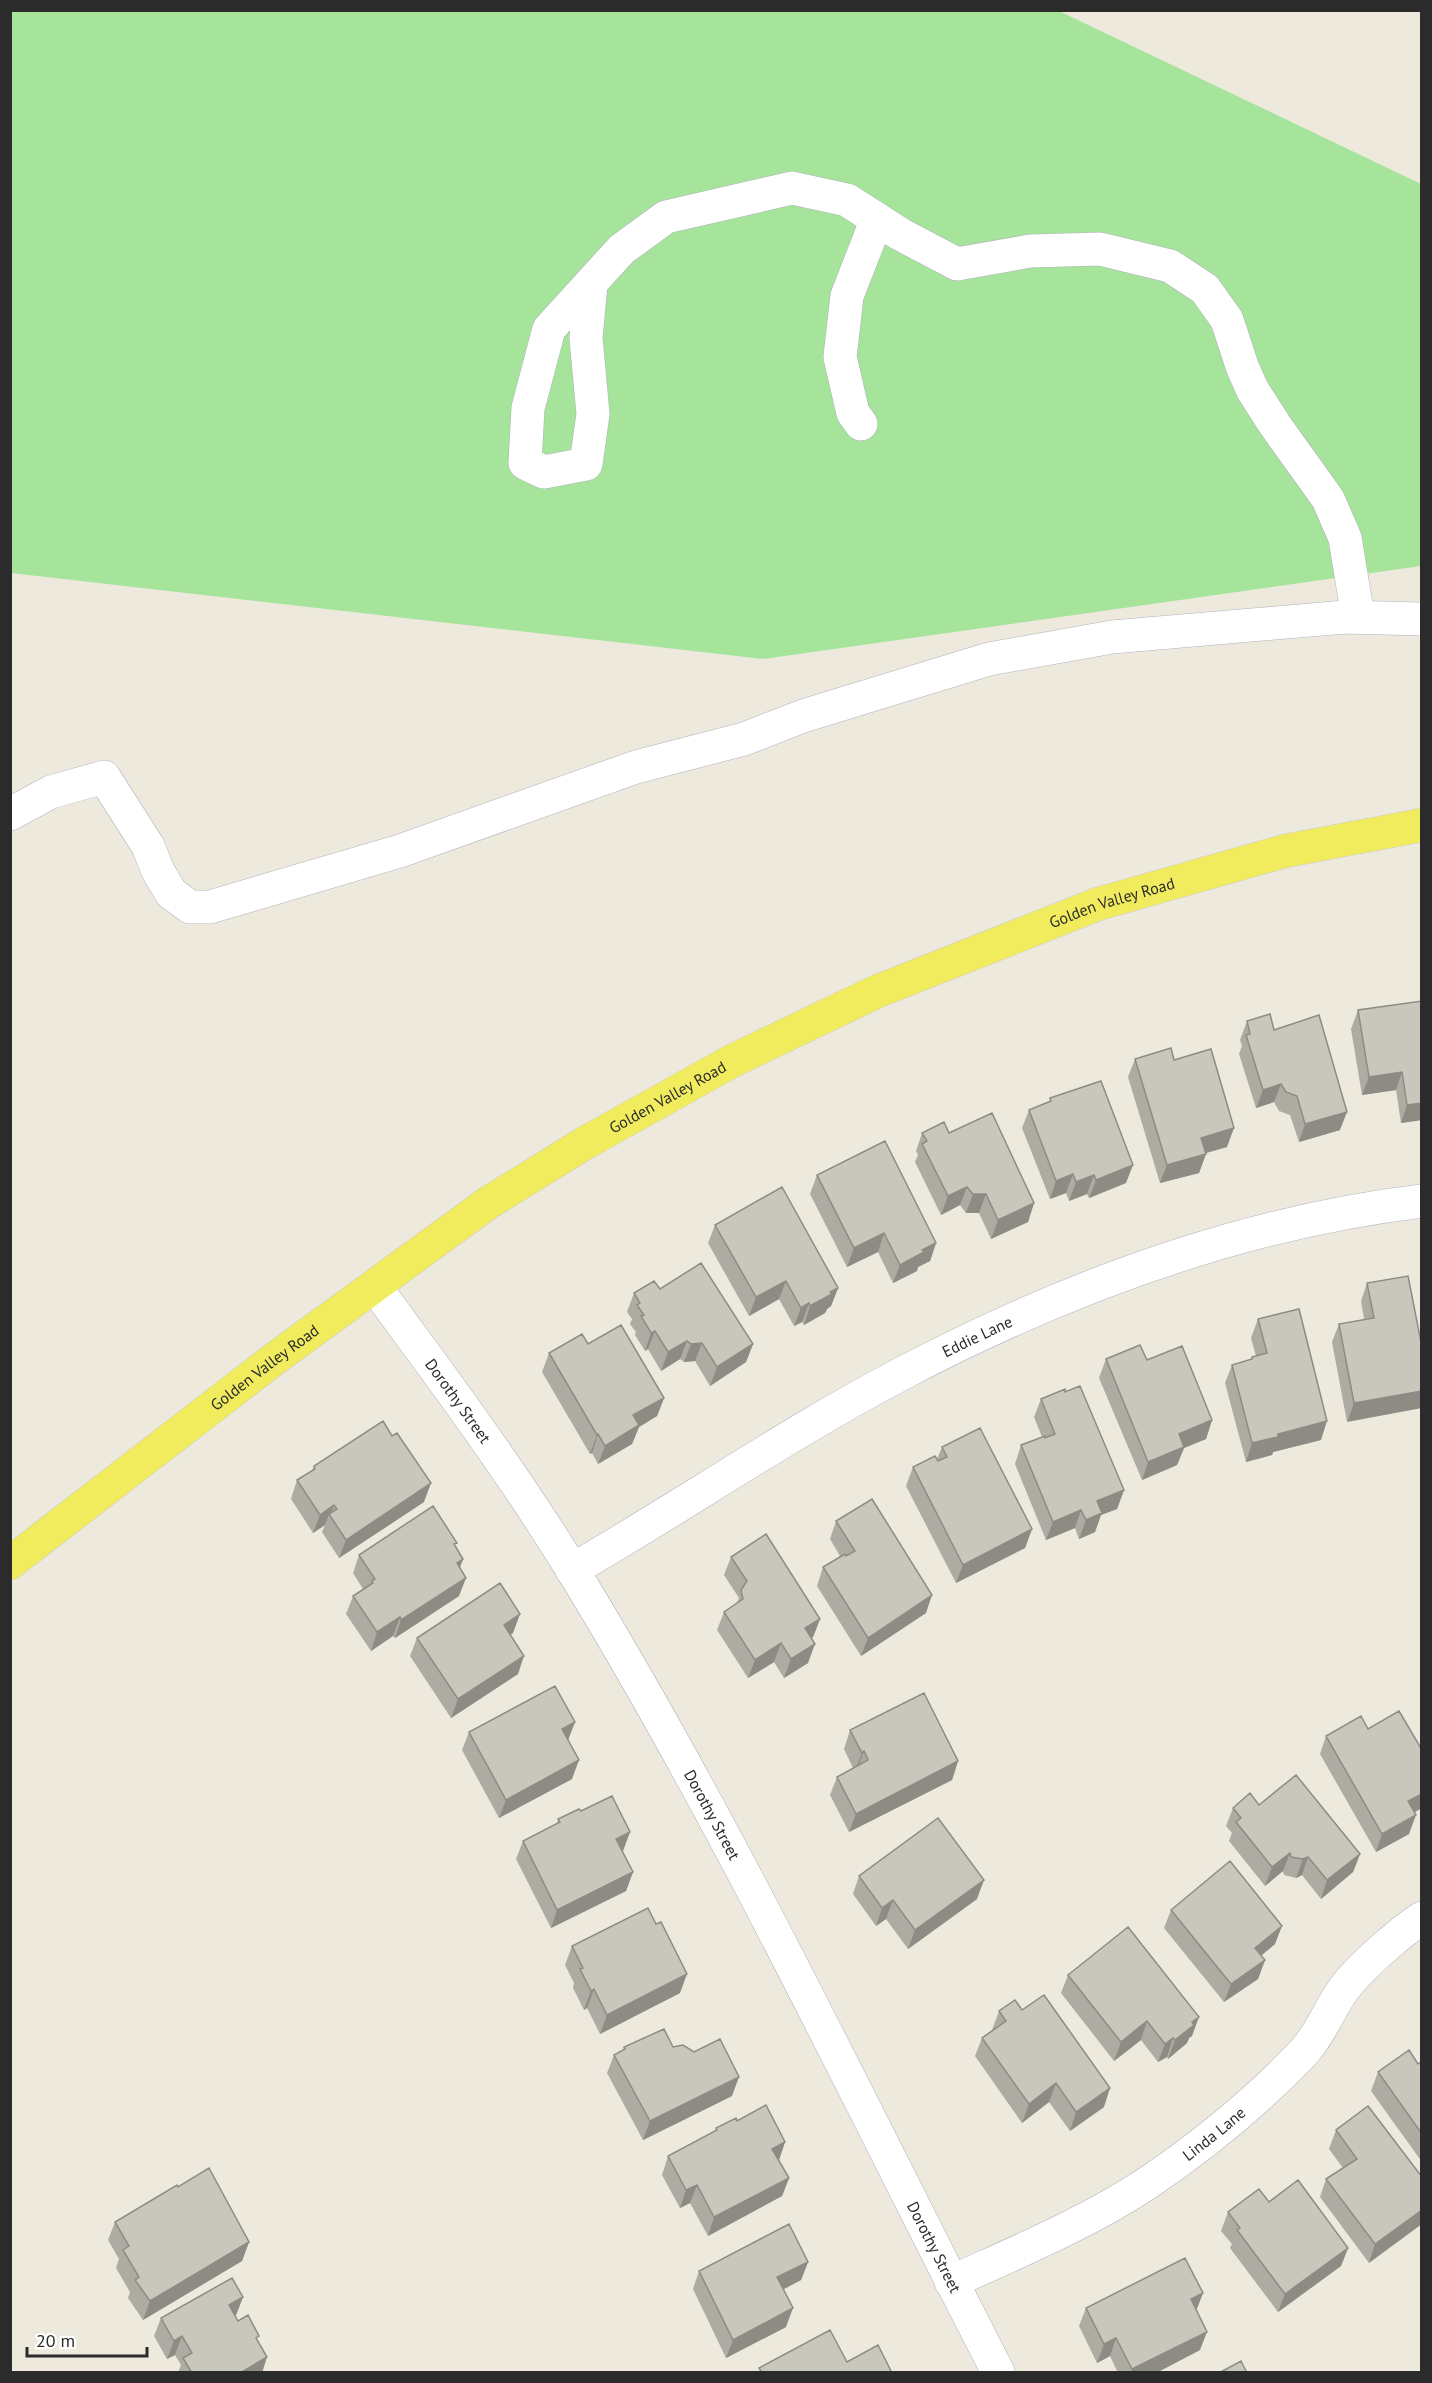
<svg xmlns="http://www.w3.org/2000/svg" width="1432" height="2383" font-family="'PT Sans',sans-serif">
<rect width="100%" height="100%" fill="#ede9dd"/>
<path fill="#a5e49a" d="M11 11H1059L1421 184V566L763 659 11 573Z"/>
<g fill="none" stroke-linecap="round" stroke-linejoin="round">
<g stroke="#b1b1bf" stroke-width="34">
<g id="minor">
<path d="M591 284 586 338 593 414 586 464 544 472 525 463 528 408 549 329 622 249 666 217 792 188 847 200 900 234 957 264 1030 251 1100 249 1170 266 1205 289 1227 320 1242 366 1252 389 1275 425 1328 499 1345 538 1358 617"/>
<path d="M861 424 853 413 840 357 847 296 877 219"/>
<path d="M10 814 51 792 104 777 148 846 158 871 171 893 190 907H210L400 851 636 767 744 739 803 716 989 659 1112 637 1345 617 1422 619"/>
<path id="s1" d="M375 1287C443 1379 513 1473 573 1571 731 1829 860 2104 998 2372"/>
<path id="s2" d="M572 1570C683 1506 790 1432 903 1373 1065 1288 1239 1223 1422 1201"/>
<path id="s3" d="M951 2282C1017 2252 1085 2224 1146 2184 1201 2147 1257 2101 1303 2053 1322 2033 1331 2003 1350 1981 1368 1961 1399 1933 1422 1918"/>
</g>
</g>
<g stroke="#ccc" stroke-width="34">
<g id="major">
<path id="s4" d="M10 1563 273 1360 488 1203 585 1143 732 1061 878 991 1098 904 1285 851 1422 825"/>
</g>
</g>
<use href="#minor" stroke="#fff" stroke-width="33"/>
<use href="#major" stroke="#f1ec5e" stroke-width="33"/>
</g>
<path fill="#adaba2" d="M1422 1001V1120L1401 1123 1396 1090 1362 1095 1351 1029 1358 1010Z
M1247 1021 1274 1030 1340 1130 1299 1142 1290 1115 1279 1111 1274 1102 1256 1108 1239 1054 1242 1046 1240 1040Z
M1135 1059 1174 1060 1227 1147 1206 1153 1199 1173 1160 1183 1128 1077Z
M1050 1098 1126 1183 1089 1198 1087 1194 1069 1201 1066 1193 1050 1199 1022 1128 1029 1110 1049 1102Z
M922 1133H949L1034 1203 1028 1222 991 1239 979 1213H966L960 1205 941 1215 915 1162 918 1155 916 1151Z
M817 1175 936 1243 930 1261 918 1267 917 1271 893 1283 878 1252 847 1267 810 1194Z
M715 1225 838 1288 831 1306 827 1309 825 1313 804 1325 802 1322 794 1326 779 1299 749 1316 708 1243Z
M1408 1276 1347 1422 1332 1342 1339 1324 1364 1319 1361 1301 1367 1283Z
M660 1289 753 1344 746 1362 710 1386 695 1361 684 1362 680 1359 661 1371 648 1349 645 1351 635 1335 636 1332 630 1324 632 1319 627 1312 634 1293Z
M1258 1319 1321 1440 1273 1452 1272 1455 1246 1462 1225 1383 1232 1365 1251 1360 1252 1357 1256 1356 1251 1338Z
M588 1344 664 1398 657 1416 639 1427 632 1444 598 1464 592 1453 590 1454 542 1372 549 1353Z
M1106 1359 1147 1360 1212 1420 1206 1439 1184 1448 1177 1465 1142 1480 1099 1378Z
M1065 1392 1124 1490 1117 1509 1101 1515 1095 1532 1079 1539 1075 1528 1046 1540 1015 1464 1021 1445 1042 1437 1034 1417 1041 1399Z
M942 1447 1032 1529 1025 1548 956 1583 906 1486 913 1467 937 1459Z
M314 1466 424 1502 339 1558 322 1532 325 1525 313 1533 291 1499 297 1480 312 1471Z
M836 1521 926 1613 861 1656 817 1586 823 1567 840 1556 830 1539Z
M456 1546 463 1559 460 1568 459 1596 395 1638 393 1636 371 1651 346 1614 353 1596 363 1589 353 1573 359 1555Z
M731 1557 820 1619 813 1637 811 1638 808 1663 784 1678 774 1662 748 1678 717 1630 724 1612 736 1604 739 1598 724 1575Z
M513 1633 510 1635 518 1674 451 1718 410 1656 417 1638Z
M575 1722 568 1740 572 1779 499 1818 462 1750 469 1732Z
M1368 1729 1422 1750V1808L1414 1812 1409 1834 1376 1852 1320 1754 1326 1736Z
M850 1730 958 1761 952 1780 849 1832 830 1795 837 1777 853 1768 844 1749Z
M1259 1805 1360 1854 1353 1872 1321 1899 1302 1875 1296 1878 1284 1875 1283 1871 1265 1886 1229 1841 1232 1833 1226 1826 1233 1808Z
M581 1811 630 1832 622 1851 633 1872 626 1891 551 1928 516 1859 523 1841 557 1824 558 1819Z
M859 1876 977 1899 908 1949 886 1919 876 1926 853 1894Z
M1171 1910 1275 1944 1261 1956 1265 1960 1258 1979 1224 2002 1164 1928Z
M572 1946 680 1993 600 2034 587 2008 584 2010 573 1988 574 1983 565 1965Z
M1068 1975 1192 2036 1189 2038 1187 2043 1168 2059 1167 2057 1158 2062 1141 2040 1114 2061 1061 1993Z
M1022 2010 1104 2107 1070 2131 1049 2102 1022 2123 975 2056 982 2038 992 2030 999 2011Z
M624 2047H673L732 2096 643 2140 607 2073 614 2055 623 2050Z
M1422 2061V2162L1371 2091 1378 2072 1418 2064Z
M737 2121 785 2142 779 2160 789 2178 782 2196 708 2236 690 2203 680 2208 662 2175 668 2156 715 2131 716 2128Z
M1336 2130 1422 2177 1369 2263 1320 2197 1326 2179 1343 2168 1329 2149Z
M178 2187 249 2242 242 2261 143 2320 128 2298 130 2292 116 2268 119 2259 108 2240 115 2222Z
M1228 2212 1348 2248 1341 2266 1278 2312 1230 2248 1232 2244 1221 2231Z
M808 2262 801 2280 783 2289 786 2327 726 2358 693 2289 699 2271Z
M1203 2293 1196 2310 1200 2350 1156 2373H1118L1110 2356 1097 2363 1079 2326 1086 2308Z
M243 2297 236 2315 235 2316 238 2321 258 2341 262 2373H178L181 2365 175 2355 167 2359 154 2336 161 2318Z"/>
<path fill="#8d8b84" d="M1402 1072 1396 1090 1362 1095 1369 1077Z
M1281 1084 1274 1102 1256 1108 1263 1090Z
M1422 1103V1120L1401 1123 1407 1105Z
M1347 1112 1340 1130 1299 1142 1305 1124Z
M1234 1128 1227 1147 1195 1156 1201 1138Z
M1206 1154 1199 1173 1160 1183 1167 1165Z
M1133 1165 1126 1183 1089 1198 1096 1180Z
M1073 1174 1066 1193 1050 1199 1056 1181Z
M1094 1175 1087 1194 1069 1201 1076 1182Z
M967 1187 960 1205 941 1215 948 1196Z
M973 1194H986L979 1213H966Z
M1034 1203 1028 1222 991 1239 998 1220Z
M884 1233 878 1252 847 1267 854 1248Z
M936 1243 930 1261 918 1267 917 1271 893 1283 900 1265 922 1250Z
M786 1281 779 1299 749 1316 756 1297Z
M838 1288 831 1306 827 1309 825 1313 804 1325 810 1306Z
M809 1303 802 1322 794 1326 801 1308Z
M655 1331 648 1349 645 1351 651 1333Z
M687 1341 680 1359 661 1371 668 1352Z
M702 1343 695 1361 684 1362 691 1344Z
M753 1344 746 1362 710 1386 717 1367Z
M1422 1391V1408L1347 1422 1354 1403Z
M664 1398 657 1416 639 1427 632 1444 598 1464 605 1446 633 1415Z
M1212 1420 1206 1439 1184 1448 1177 1465 1142 1480 1148 1462 1179 1434Z
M1327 1421 1321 1440 1273 1452 1272 1455 1246 1462 1252 1443 1278 1434Z
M598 1434 592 1453 590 1454 597 1435Z
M431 1483 424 1502 339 1558 346 1540Z
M1124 1490 1117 1509 1101 1515 1095 1532 1079 1539 1086 1520 1097 1501Z
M334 1505 330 1516 329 1514 325 1525 313 1533 320 1515Z
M1081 1510 1075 1528 1046 1540 1053 1522Z
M1032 1529 1025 1548 956 1583 963 1565Z
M463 1559 456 1577 457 1563Z
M466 1578 459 1596 395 1638 401 1620Z
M932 1595 926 1613 861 1656 868 1638Z
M520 1614 513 1633 497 1643 504 1625Z
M400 1617 393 1636 371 1651 377 1632Z
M820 1619 813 1637 798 1646 805 1628Z
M781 1643 774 1662 748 1678 755 1660Z
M815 1644 808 1663 784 1678 791 1659Z
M524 1656 518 1674 451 1718 458 1699Z
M575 1722 568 1740 562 1729Z
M864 1751 857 1770 855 1771 862 1753Z
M579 1760 572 1779 499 1818 506 1800Z
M958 1761 952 1780 849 1832 856 1814Z
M1422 1794V1808L1401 1820 1408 1801Z
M1416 1815 1409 1834 1376 1852 1382 1834Z
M630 1832 623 1851 610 1857 616 1839Z
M1290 1853 1283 1871 1265 1886 1272 1867Z
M1360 1854 1353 1872 1321 1899 1327 1880Z
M1308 1857 1302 1875 1296 1878 1303 1859Z
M633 1872 626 1891 551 1928 557 1910Z
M984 1880 977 1899 908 1949 915 1930Z
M893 1900 886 1919 876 1926 882 1908Z
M1282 1926 1275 1944 1248 1966 1255 1948Z
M1265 1960 1258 1979 1224 2002 1231 1984Z
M687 1974 680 1993 600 2034 607 2015Z
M594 1989 587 2008 584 2010 591 1991Z
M1199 2017 1192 2036 1189 2038 1187 2043 1168 2059 1175 2040 1192 2022Z
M1147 2021 1141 2040 1114 2061 1121 2042Z
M1173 2038 1167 2057 1158 2062 1165 2044Z
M739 2077 732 2096 643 2140 650 2121Z
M1056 2083 1049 2102 1022 2123 1029 2104Z
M1110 2088 1104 2107 1070 2131 1076 2112Z
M785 2142 779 2160 772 2149Z
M789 2178 782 2196 708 2236 714 2217Z
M697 2185 690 2203 680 2208 686 2190Z
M1422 2210V2224L1369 2263 1375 2244Z
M249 2242 242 2261 143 2320 150 2301Z
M1348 2248 1341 2266 1278 2312 1285 2294Z
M808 2262 801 2280 771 2296 777 2277Z
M1203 2293 1196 2311 1191 2299Z
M243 2297 236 2315 222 2323 229 2305Z
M793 2308 786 2327 726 2358 733 2340Z
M1207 2332 1200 2350 1156 2373H1131L1132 2369Z
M182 2336 175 2355 167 2359 174 2341Z
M1116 2338 1110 2356 1097 2363 1104 2344Z
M267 2357 262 2373H240Z"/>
<path fill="#c9c7bc" stroke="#8d8b84" stroke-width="1.5" d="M1422 1001V1103L1407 1105 1402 1072 1369 1077 1358 1010Z
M1270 1014 1274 1030 1319 1015 1347 1112 1305 1124 1297 1096 1286 1092 1281 1084 1263 1090 1246 1035 1250 1034 1247 1021Z
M1171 1048 1174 1060 1211 1049 1234 1128 1201 1138 1206 1154 1167 1165 1135 1059Z
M1101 1081 1133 1165 1096 1180 1094 1175 1076 1182 1073 1174 1056 1181 1029 1110 1051 1101 1050 1098Z
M992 1113 1034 1203 998 1220 986 1194H973L967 1187 948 1196 922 1144 927 1141 922 1133 944 1122 949 1133Z
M885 1141 936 1243 922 1250 924 1252 900 1265 884 1233 854 1248 817 1175Z
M782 1187 838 1288 830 1292 832 1294 810 1306 809 1303 801 1308 786 1281 756 1297 715 1225Z
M701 1263 753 1344 717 1367 702 1343 691 1344 687 1341 668 1352 655 1331 651 1333 641 1316 644 1315 637 1305 640 1303 634 1293 654 1281 660 1289Z
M1408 1276 1422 1347V1391L1354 1403 1339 1324 1374 1318 1367 1283Z
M1299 1309 1327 1421 1278 1434V1437L1252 1443 1232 1365 1252 1359V1357L1267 1353 1258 1319Z
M621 1325 664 1398 633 1415 639 1425 605 1446 598 1434 597 1435 549 1353 582 1334 588 1344Z
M1140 1345 1147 1360 1182 1346 1212 1420 1179 1434 1184 1447 1148 1462 1106 1359Z
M1080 1386 1124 1490 1097 1501 1102 1513 1086 1520 1081 1510 1053 1522 1021 1445 1045 1436V1438L1055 1434 1041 1399 1065 1389V1392Z
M383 1421 392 1436 397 1433 431 1483 346 1540 329 1514 337 1509 334 1505 320 1515 297 1480 315 1469 314 1466Z
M980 1428 1032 1529 963 1565 913 1467 935 1456 938 1461 947 1457 942 1447Z
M872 1499 932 1595 868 1638 823 1567 845 1554 846 1556 855 1551 836 1521Z
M433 1506 457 1543 454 1544 463 1559 457 1563 466 1578 401 1620 400 1617 377 1632 353 1596 373 1583 372 1581 375 1579 359 1555Z
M766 1534 820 1619 805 1628 815 1644 791 1659 781 1643 755 1660 724 1612 743 1599 741 1590 747 1581 731 1557Z
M500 1583 520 1614 504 1625 524 1656 458 1699 417 1638Z
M555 1686 575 1722 562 1729 579 1760 506 1800 469 1732Z
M924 1693 958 1761 856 1814 837 1777 868 1760 864 1751 862 1753 850 1730Z
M1399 1711 1422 1750V1794L1408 1801 1416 1815 1382 1834 1326 1736 1361 1716 1368 1729Z
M1296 1775 1360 1854 1327 1880 1308 1857 1303 1859 1291 1857 1290 1853 1272 1867 1236 1822 1241 1818 1233 1808 1250 1793 1259 1805Z
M612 1796 630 1832 616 1839 633 1872 557 1910 523 1841 560 1822 558 1819 579 1809 581 1811Z
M938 1818 984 1880 915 1930 893 1900 882 1908 859 1876Z
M1230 1861 1282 1926 1255 1948 1265 1960 1231 1984 1171 1910Z
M648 1908 656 1924 661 1922 687 1974 607 2015 594 1989 591 1991 580 1969 583 1968 572 1946Z
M1128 1927 1199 2017 1192 2022 1194 2025 1175 2040 1173 2038 1165 2044 1147 2021 1121 2042 1068 1975Z
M1044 1995 1110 2088 1076 2112 1056 2083 1029 2104 982 2038 1006 2021 999 2011 1015 2000 1022 2010Z
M664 2029 673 2047 683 2045 694 2052 720 2039 739 2077 650 2121 614 2055 625 2049 624 2047Z
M1409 2050 1418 2064 1422 2061V2134L1378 2072Z
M766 2105 785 2142 772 2149 789 2178 714 2217 697 2185 686 2190 668 2156 717 2130 716 2128 736 2118 737 2121Z
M1368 2106 1422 2177V2210L1375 2244 1326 2179 1357 2159 1336 2130Z
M209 2168 249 2242 150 2301 135 2280 139 2277 123 2250 129 2246 115 2222 177 2185 178 2187Z
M1298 2180 1348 2248 1285 2294 1237 2230 1240 2228 1228 2212 1259 2189 1269 2202Z
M789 2224 808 2262 777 2277 793 2308 733 2340 699 2271Z
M1185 2258 1203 2293 1191 2299 1207 2332 1132 2369 1116 2338 1104 2344 1086 2308Z
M232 2278 243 2297 229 2305 238 2321 248 2315 259 2336 256 2338 267 2357 240 2373H192L183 2358 192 2353 182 2336 174 2341 161 2318Z
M830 2330 847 2362 878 2345 892 2373H762L759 2368Z
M1241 2361 1247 2373H1219Z"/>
<g text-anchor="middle" stroke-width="6" stroke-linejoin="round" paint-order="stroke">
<g font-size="16" fill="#2b2b2b" stroke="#fff">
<text dy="6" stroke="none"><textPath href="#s4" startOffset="1293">Golden Valley Road</textPath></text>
<text dy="6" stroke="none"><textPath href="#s4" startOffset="807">Golden Valley Road</textPath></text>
<text dy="6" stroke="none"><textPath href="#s2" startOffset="468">Eddie Lane</textPath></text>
<text dy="6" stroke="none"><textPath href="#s4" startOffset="321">Golden Valley Road</textPath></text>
<text dy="6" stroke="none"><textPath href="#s1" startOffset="141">Dorothy Street</textPath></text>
<text dy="6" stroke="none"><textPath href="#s1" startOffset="627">Dorothy Street</textPath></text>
<text dy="6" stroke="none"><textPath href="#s3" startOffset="303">Linda Lane</textPath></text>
<text dy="6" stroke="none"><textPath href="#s1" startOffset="1113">Dorothy Street</textPath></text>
</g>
</g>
<rect width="1432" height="2383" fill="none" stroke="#2b2b2b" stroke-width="24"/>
<path d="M27 2347v9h120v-9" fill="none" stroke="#2b2b2b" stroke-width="3"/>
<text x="36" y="2347" font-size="18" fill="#2b2b2b" stroke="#ffffff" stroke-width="4.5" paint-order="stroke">20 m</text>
</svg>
